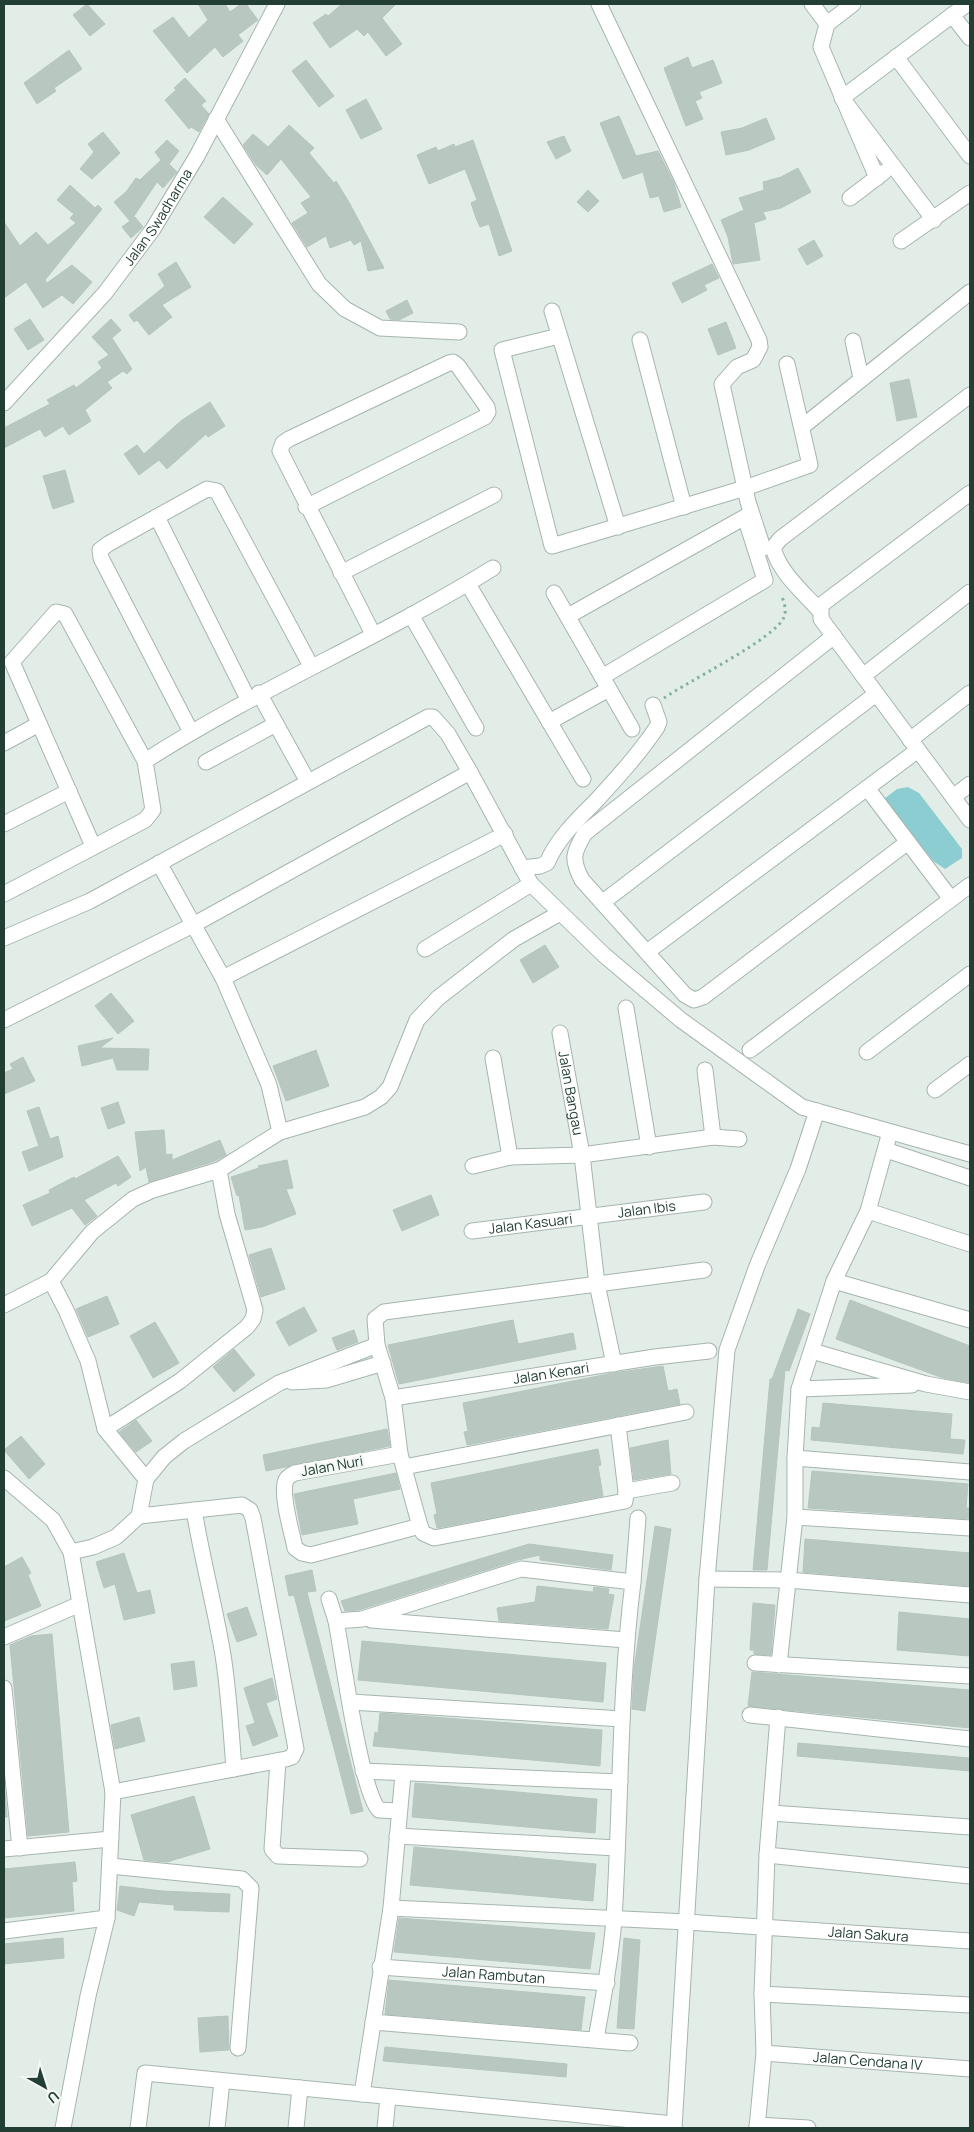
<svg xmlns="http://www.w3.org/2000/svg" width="974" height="2132" font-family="Manrope,sans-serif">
<rect width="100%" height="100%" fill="#e3ede8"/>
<path fill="#8ccdd1" d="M908 787 919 793 962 849V858L945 869 933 861 884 799 897 789Z"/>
<path fill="#b8c8c0" stroke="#b5c6be" d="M87 4 105 24 90 36 73 15Z
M198 4H225L230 12 241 4H246L258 20 238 35 243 41 223 57 215 47 187 73 153 31 173 17 189 38 208 20Z
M342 4H396L382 18 402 44 386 56 368 32 364 36 357 29 330 48 313 23 326 14 328 16Z
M69 50 82 69 54 88 56 91 37 104 24 83Z
M688 57 692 68 713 60 722 83 699 92 702 98 695 101 703 119 686 126 664 68Z
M306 60 334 96 319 107 292 71Z
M185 78 206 101 201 105 209 114 199 132 191 127 189 129 165 100 176 90 174 88Z
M366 99 382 129 361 139 346 110Z
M619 116 636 156 658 151 674 183 681 207 664 212 659 196 650 198 643 172 623 179 600 123Z
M766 118 775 139 749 150 726 155 721 132 742 128Z
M289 125 314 148 309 153 334 183 336 181 350 204 384 268 368 271 361 241 354 245 351 240 330 248 326 236 307 247 292 223 308 213 301 203 311 197 281 159 267 175 256 165 243 145 253 134 268 147Z
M103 132 120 153 92 179 80 169 94 152 88 144Z
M564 136 571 151 556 159 547 142Z
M167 140 179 151 169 164 177 172 163 188 157 182 132 219 135 217 143 227 131 238 122 227 130 221 114 202 126 192 136 178 140 180 161 160 155 152Z
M473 140 512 251 499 256 489 224 480 227 476 218 471 203 477 200 465 169 429 184 417 155 436 147 438 151 454 144 455 147Z
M798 168 811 192 781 208 763 212 766 219 754 223 760 260 733 264 728 237 721 220 744 210 739 198 764 190 763 182 781 177Z
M70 185 95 208 98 205 102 209 45 280 47 283 72 265 92 282 73 304 62 295 43 308 26 282 4 298V222L20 246 36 232 48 245 76 223 70 218 74 214 57 200Z
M588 190 599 201 588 212 577 202Z
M223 197 253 224 234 244 204 217Z
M814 240 823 256 807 265 798 249Z
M176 262 191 287 162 305 172 317 149 335 137 320 134 322 129 315 165 286 158 274Z
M712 264 719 278 704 285 707 290 682 303 672 283Z
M407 300 413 313 399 320 390 319 386 311Z
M30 319 44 340 28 350 14 329Z
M111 319 121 330 112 338 132 369 127 374 123 371 107 382 112 388 85 410 91 421 69 435 63 426 45 437 40 429 4 448V428L50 404 47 400 74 385 76 388 102 368 98 362 109 355 92 337Z
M726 322 736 348 718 355 708 329Z
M909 379 917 417 897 421 890 383Z
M210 402 225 426 208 437 206 434 167 469 159 460 139 475 124 454 137 445 144 454 182 420Z
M65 470 74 502 53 509 43 476Z
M545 945 559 967 533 983 520 960Z
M111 993 134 1021 118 1034 95 1006Z
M113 1038 100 1048 149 1049 148 1070H117L113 1058 82 1066 78 1046Z
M316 1050 329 1086 286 1101 273 1066Z
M23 1057 35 1081 4 1094V1073L13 1069 10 1064Z
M118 1102 125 1123 108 1129 101 1108Z
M39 1107 50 1139 58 1136 63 1157 29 1171 22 1152 39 1146 27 1111Z
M164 1130 166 1155 172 1154V1160L220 1140 226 1155 215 1161 149 1182 146 1167 140 1171 135 1132Z
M118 1156 131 1177 118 1186 116 1183 84 1200 97 1216 85 1225 72 1208 32 1226 23 1205 50 1193 49 1190 74 1177 75 1179Z
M287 1160 293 1188 286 1189 296 1214 262 1227 245 1230 239 1195 237 1196 231 1177 259 1168 258 1166Z
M431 1195 439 1215 402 1231 393 1210Z
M271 1248 285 1289 261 1297 249 1255Z
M107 1296 119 1324 88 1337 76 1309Z
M850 1300 970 1346V1383L943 1378 836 1339Z
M304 1307 317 1331 289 1346 276 1322Z
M798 1309 810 1314 789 1371 785 1370 767 1570H753L770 1379H772Z
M513 1320 518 1344 573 1333 576 1349 399 1384 388 1345Z
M155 1322 179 1363 153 1378 130 1336Z
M354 1330 358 1342 337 1350 332 1338Z
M234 1349 255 1375 234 1392 213 1367Z
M663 1366 668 1391 677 1389 680 1404 467 1445 464 1432 468 1431 463 1403 613 1373Z
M823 1403 952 1414 950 1439 965 1440 963 1454 811 1440 812 1427 820 1428Z
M136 1420 152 1441 136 1452 119 1432Z
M387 1429 390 1446 266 1471 263 1455Z
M21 1436 45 1464 29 1479 4 1450Z
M668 1440 671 1474 634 1480 630 1448Z
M598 1449 601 1465 598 1466 603 1496 437 1528 434 1515 437 1514 431 1483Z
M812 1471 968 1484 966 1508H970V1519L808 1508Z
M396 1473 400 1489 353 1499 358 1524 302 1535 294 1494Z
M655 1526 671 1529 645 1711 632 1709 634 1669Z
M805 1539 970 1553V1586L803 1572Z
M529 1544 613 1555 611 1570 540 1560V1555L518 1560 359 1610 345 1611 341 1601Z
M124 1553 137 1593 150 1590 155 1613 124 1620 115 1584 104 1588 96 1562Z
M22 1557 31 1573 28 1575 41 1606 4 1621V1567Z
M312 1570 316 1591 307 1592 363 1811 351 1814 294 1595 289 1596 285 1576Z
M537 1586 593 1592 594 1587 609 1589 608 1594 614 1595 608 1629 499 1621 497 1608 535 1602Z
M753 1603 775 1605 771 1655 754 1654V1650H750Z
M247 1607 257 1635 237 1642 227 1614Z
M899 1612 970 1619V1656L897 1650Z
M52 1634 69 1832 28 1836 10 1645 31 1636Z
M362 1641 606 1663 603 1702 358 1680Z
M194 1661 197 1686 174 1690 171 1664Z
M752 1672 970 1690V1728L748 1706Z
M272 1678 277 1699 266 1703 278 1736 253 1746 246 1726 255 1723 244 1688Z
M380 1713 602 1730 600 1766 373 1746 375 1732 378 1733Z
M139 1717 145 1741 115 1749 111 1725Z
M798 1743 970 1758V1771L797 1756Z
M4 1780 7 1817H4Z
M415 1783 597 1799 595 1833 412 1817Z
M194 1796 210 1849 167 1862 144 1860 131 1815Z
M414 1847 596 1864 593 1901 410 1885Z
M75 1862 77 1881 72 1882 74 1911 4 1918V1869Z
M120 1886 162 1891 230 1894 229 1912 174 1910V1905L139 1902 134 1916 117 1910Z
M399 1918 595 1933 590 1969 394 1952Z
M63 1938 64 1958 4 1964V1944Z
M624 1938 640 1940 634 2029 617 2028Z
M389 1980 585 1997 581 2030 385 2014Z
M228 2016 229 2050 200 2052 198 2018Z
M385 2047 567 2064 566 2077 383 2061Z"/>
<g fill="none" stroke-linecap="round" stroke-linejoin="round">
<g stroke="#a6b5ae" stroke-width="17">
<g id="minor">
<path d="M599 4 759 340 760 347 753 360 737 367 722 384 748 502 763 548"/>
<path d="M812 4 827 24"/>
<path d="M853 4 827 24 821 47 877 178"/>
<path d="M952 15 970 38"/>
<path d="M896 57 970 156"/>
<path d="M216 119 319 284 345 309 380 328 459 332"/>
<path d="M850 198 884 172"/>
<path d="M934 220 842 98 967 4"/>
<path d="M901 241 970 193"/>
<path d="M552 311 618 527"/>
<path d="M559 336 502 350 552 546 745 488 810 465 787 364"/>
<path d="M640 340 684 507"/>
<path d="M853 341 861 378"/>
<path id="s1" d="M4 403 105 293 153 229 197 156 277 4"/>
<path d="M802 427 970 292"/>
<path d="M970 493 821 605V619L970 820"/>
<path d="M306 507 485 417 488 412 487 407 458 366 453 362 449 363 289 439 283 443 280 451 373 634"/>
<path d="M157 517 248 699"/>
<path d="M341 573 494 495"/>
<path d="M468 584 583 779"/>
<path d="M554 593 632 729"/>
<path d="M819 610C802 591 780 573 773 548L780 539 970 395"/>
<path d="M411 615 476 728"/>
<path d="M568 616 745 517 765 580 602 677"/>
<path d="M834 636 585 833C573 853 571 859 582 880L685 995 694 1000 703 997 908 842"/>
<path d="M863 676 970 592"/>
<path d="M259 693 308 782"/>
<path d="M549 722 609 689"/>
<path d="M191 732 101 558 100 550 108 544 207 489 217 491 311 666"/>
<path d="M910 740 970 693"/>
<path d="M4 743 39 724"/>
<path d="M145 761C257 689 380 638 493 568"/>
<path d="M206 762 276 724"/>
<path d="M867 788 951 899"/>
<path d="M953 797 970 784"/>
<path d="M4 824 69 791"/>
<path d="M159 863 223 978 269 1085 280 1132"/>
<path d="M522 868 540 866 547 863C557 839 577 820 595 802 617 778 639 754 657 727L659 722 653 705"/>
<path d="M4 894 145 820 153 810 145 761 65 614 56 612 12 662 93 846"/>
<path d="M603 902 876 694"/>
<path d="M4 938 90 901 428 717H433L448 734 470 772 531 884 604 955 681 1020 802 1107 970 1154"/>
<path d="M425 949 531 884"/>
<path d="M647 952 918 750"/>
<path d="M223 978 505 834"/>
<path d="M626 1008 649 1147"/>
<path d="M4 1020 193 925 470 772"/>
<path id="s2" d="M560 1033 582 1155 597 1284 614 1364"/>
<path d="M750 1050 970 885"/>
<path d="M867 1052 970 974"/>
<path d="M493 1058 510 1157"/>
<path d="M705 1070 713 1137"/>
<path d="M935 1090 970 1064"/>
<path d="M886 1150 970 1178"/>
<path d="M473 1166 510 1157 582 1155 713 1137 739 1139"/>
<path d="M868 1211 970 1244"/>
<path id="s3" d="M472 1231 704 1202"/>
<path d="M51 1281 66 1310 88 1361 105 1429 146 1479"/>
<path d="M834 1281 970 1320"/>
<path d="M4 1305 51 1281 92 1232 133 1199 153 1190 219 1170 280 1132 365 1107 381 1097 390 1087 417 1020 438 998 514 939 560 913"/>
<path d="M812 1351 926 1384 970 1392"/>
<path d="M292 1382 326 1380 383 1363"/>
<path d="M799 1389 912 1385"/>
<path id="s4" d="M393 1398 655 1357 709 1351"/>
<path d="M618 1425 626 1491 625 1501 434 1538 423 1533 420 1526 400 1454 393 1398 377 1345 375 1319 384 1312 704 1270"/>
<path d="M105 1429 180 1381 247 1327 253 1319 255 1310 227 1214 219 1170"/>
<path d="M400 1454 295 1473C291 1475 288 1476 286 1480 280 1494 292 1532 295 1548L302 1553 311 1555 420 1526"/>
<path d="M795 1458 970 1472"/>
<path d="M404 1467 686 1412"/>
<path d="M4 1478 53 1520 71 1552 113 1792 107 1918 88 1996 63 2128"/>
<path d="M626 1491 672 1483"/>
<path d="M194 1510C202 1559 215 1607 223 1655 229 1693 231 1731 234 1769"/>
<path d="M795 1517 970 1528"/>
<path d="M71 1552 93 1547 116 1537 127 1527 139 1516 146 1479 164 1457 184 1441 279 1383 377 1345"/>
<path d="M707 1579 788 1580 970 1595"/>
<path d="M633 1582 638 1518"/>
<path d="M329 1599 336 1621C343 1657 360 1789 379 1810L399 1811"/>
<path d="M371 1620 626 1640"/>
<path d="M336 1621 362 1619 521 1569 633 1582C619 1694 621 1806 614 1919 611 1959 603 1999 596 2039"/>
<path d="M4 1637 80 1604"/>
<path d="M755 1663 970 1676"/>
<path d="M779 1665 795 1517V1458L799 1389 834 1281 868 1211 890 1132"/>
<path d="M4 1688 20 1848"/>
<path d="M351 1702 622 1719"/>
<path d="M750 1715 970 1739"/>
<path d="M778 1717 767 1855 762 1994 970 2005"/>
<path d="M278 1761 272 1849 278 1856 360 1859"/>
<path d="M363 1771 620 1782"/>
<path d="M113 1792 286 1759 292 1757 296 1749 253 1518 250 1510 242 1505 139 1516"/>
<path d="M771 1813 970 1827"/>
<path d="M397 1836 617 1848"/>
<path d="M4 1849 111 1839"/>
<path d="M767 1855 970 1876"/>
<path d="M110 1866 242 1879 251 1888 238 2048"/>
<path id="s5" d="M391 1908 687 1922 970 1941"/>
<path d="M4 1931 107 1918"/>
<path id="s6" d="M380 1967 607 1983"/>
<path d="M373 2022 630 2043"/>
<path id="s7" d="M764 2053 970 2069"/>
<path d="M362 2094 391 1908 403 1774"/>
<path d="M757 2125 808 2128"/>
<path d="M138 2128 145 2073 674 2124"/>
<path d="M217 2128 222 2081"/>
<path d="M296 2128 300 2088"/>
<path d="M385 2128 388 2097"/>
<path d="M674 2128 707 1579 727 1350 757 1266 798 1169 817 1111"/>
<path d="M757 2128 764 2053 762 1994"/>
</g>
</g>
<path stroke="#84b09e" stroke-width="3" stroke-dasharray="2.5 4" stroke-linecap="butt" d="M664 698C687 682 776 638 784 617 787 611 784 601 781 595"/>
<use href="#minor" stroke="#fff" stroke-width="15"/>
</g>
<g text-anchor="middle" stroke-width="5" stroke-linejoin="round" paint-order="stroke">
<g font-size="14" fill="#233e34" stroke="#f4f9f6">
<text dy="5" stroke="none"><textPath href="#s1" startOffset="242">Jalan Swadharma</textPath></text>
<text dy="5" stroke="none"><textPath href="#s2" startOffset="61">Jalan Bangau</textPath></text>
<text dy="5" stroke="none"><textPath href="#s3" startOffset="176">Jalan Ibis</textPath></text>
<text dy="5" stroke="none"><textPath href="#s3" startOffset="59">Jalan Kasuari</textPath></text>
<text dy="5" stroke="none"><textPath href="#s4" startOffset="160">Jalan Kenari</textPath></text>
<text transform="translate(332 1466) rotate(-10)" y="5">Jalan Nuri</text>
<text dy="5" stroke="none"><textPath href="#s5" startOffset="478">Jalan Sakura</textPath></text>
<text dy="5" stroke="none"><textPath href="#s6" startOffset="114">Jalan Rambutan</textPath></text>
<text dy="5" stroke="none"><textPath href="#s7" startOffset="104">Jalan Cendana IV</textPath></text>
</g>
</g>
<rect width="974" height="2132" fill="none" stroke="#233e34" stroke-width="10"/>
<g transform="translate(45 2087) rotate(141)" stroke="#f4f9f6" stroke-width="4" paint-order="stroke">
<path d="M0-4L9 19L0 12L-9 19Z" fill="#233e34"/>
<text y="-8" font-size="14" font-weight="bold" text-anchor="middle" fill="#233e34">U</text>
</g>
</svg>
